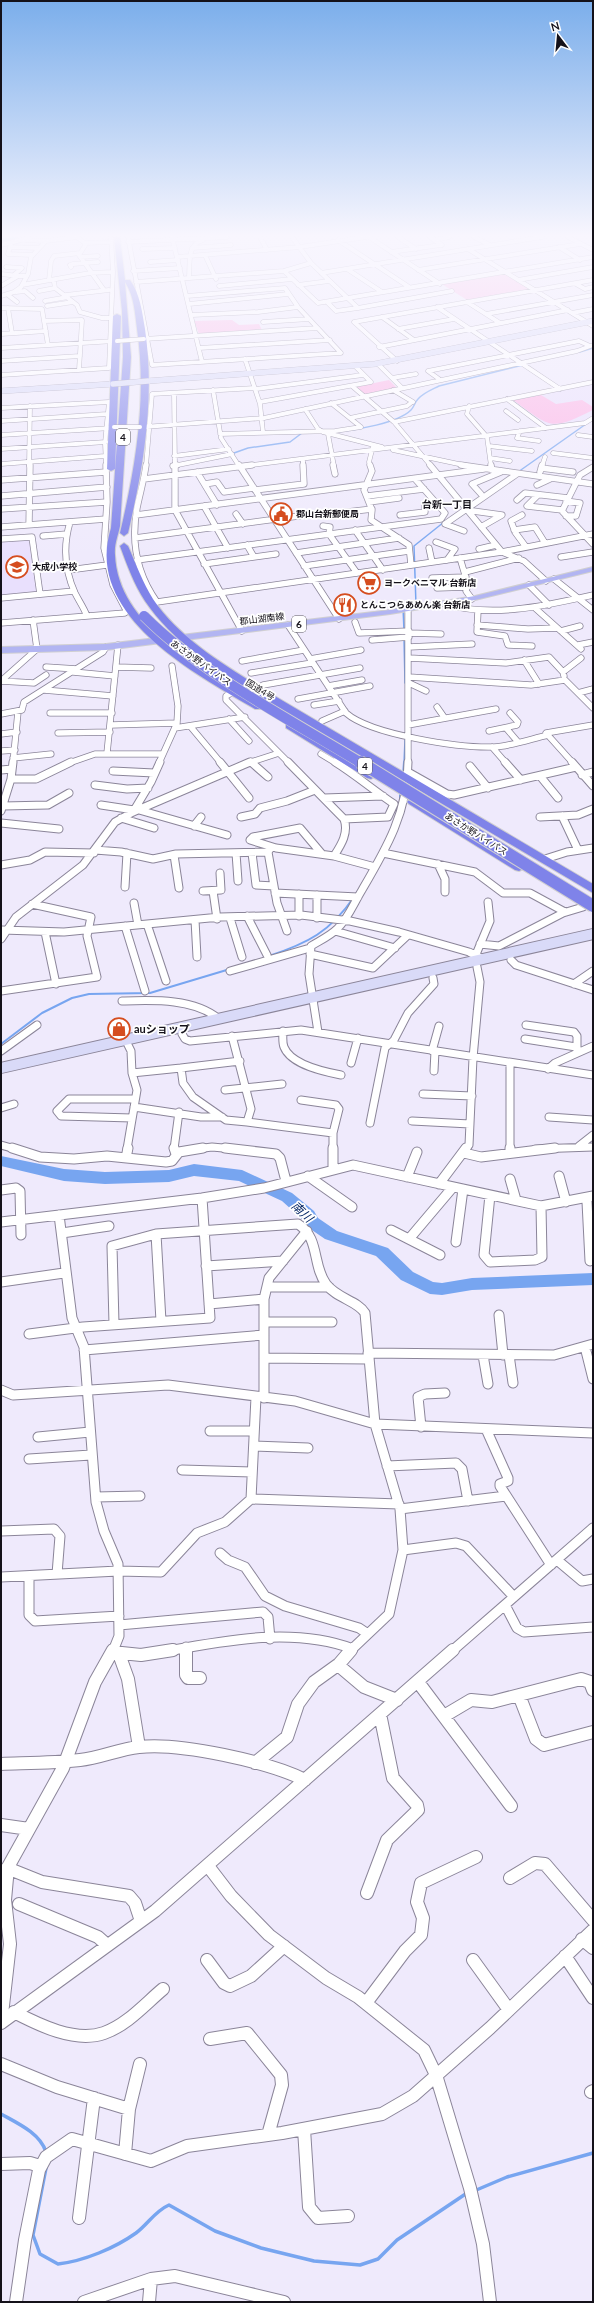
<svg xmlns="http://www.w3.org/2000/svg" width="594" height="2303" font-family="Lato,'Noto Sans JP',sans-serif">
<rect width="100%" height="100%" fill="#efeafc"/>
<path fill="#e9e0fd" d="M299 248 308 263 282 270 217 275 207 255Z
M593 383V417L583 423 547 427 509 400Z
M29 539 36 593 1 596V541Z"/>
<path fill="#fdb5e6" d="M503 272 531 289 467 300 440 283Z
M232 320 239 325 259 324 262 330 199 334 194 321Z
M389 380 397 388 366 395 355 387Z
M541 395 556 404 582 400 593 407V410C549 432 551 427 513 400Z"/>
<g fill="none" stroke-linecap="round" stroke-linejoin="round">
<path stroke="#77a5f0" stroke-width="1.5" d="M580 352 593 348
M337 432C356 430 398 423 411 410 414 407 415 402 418 399 423 393 431 390 439 386L523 365
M234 453 248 448 290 442 302 433
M518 472 586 424
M404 631 403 607 416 605 414 546 444 522
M404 638 405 683
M404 763 405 740"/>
<path stroke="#77a5f0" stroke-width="2" d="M403 775 404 762
M400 792V803
M269 956C308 943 330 932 354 897
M1 1044 42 1013 72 998 89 994 150 993 230 969"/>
<path stroke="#77a5f0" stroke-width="3.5" d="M1 2114C17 2123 40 2133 46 2152
M47 2163 33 2235 40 2254 58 2264C84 2261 115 2248 136 2233 148 2224 155 2211 169 2205L215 2231 261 2248 314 2261 360 2265 378 2259 397 2240 467 2193
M474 2191 507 2177 593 2153"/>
<path fill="#77a5f0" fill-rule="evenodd" d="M19 237 18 238 1 242V238Z
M1 1156 64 1169 105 1172 169 1170 194 1164 242 1170 292 1193 314 1211 318 1218 337 1231 388 1248 413 1272 433 1282 442 1283 472 1278 593 1273V1285L472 1290 442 1295 430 1294 401 1280 376 1256 325 1239 306 1226 302 1219 282 1201 239 1181 194 1176 169 1182 105 1184 64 1181 1 1166Z"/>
<g stroke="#8b8599" stroke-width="5">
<path id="street-far4" d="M77 237 86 244 79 255 104 290
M111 237 113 272
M128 237 152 365 341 353 298 307 285 288 187 296
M172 237 202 362
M260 237 267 250
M292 237 311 263 358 308 452 291
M369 237 440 284
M398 237 416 249
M430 237 442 245
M474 237 490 245
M568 237 593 250
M25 240 46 241 77 237
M338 240 409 287
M434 240 449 237
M128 242 227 237
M85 243 111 242
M11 244 8 254 32 255
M1 245 29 238
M10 247 38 248
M559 247 580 260
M192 248 231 245
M142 249 175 248
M468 249 593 326
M391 252 441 245
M205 255 216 279
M80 257 98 256
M177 257 300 247 366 237
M150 262 178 260
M6 267 22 268 14 275
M71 267 70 265 73 264 98 262
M347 269 382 292
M418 270 580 244
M133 271 180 268
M284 271 318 303 593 257
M321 273 542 237
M1 274 18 276
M189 277C190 263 187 244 203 240
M49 280 51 261 54 256 80 253
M518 280 593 267
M136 282 284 271 311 263
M576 284 585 289 593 287
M298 285 329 281
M1 286 18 276H27
M219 286 292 279
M55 288 77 305 80 312 102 318H111
M39 291 55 288 54 282
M16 292 25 291 33 298
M8 295 17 302
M66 295 109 290
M1 296 14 292 21 287 28 274 31 257 46 241
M45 301 68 297
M327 302 336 311 358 308
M467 302 500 323
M189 304 288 294
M47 306 73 302
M437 307 560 389
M1 308 42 309 48 345
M8 308 12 333
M572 313 593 309
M486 314 593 295
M192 315 258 312 298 307
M382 317 414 340
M44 321 82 320 79 370
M263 322 309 319
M398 329 454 319
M1 334 46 331
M144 339 318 328
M379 347 568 310
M1 348 114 341
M199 348 330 340
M245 359 260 404 263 432
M1 361 80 356
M397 361 354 322 593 280
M378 364 402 388
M1 375 109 368 113 272 90 273 22 285
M392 378 416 374
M439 379 428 371 579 341 590 346
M352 386 394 422 431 466
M256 389 363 375
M213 390 221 438 239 466
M393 390 413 402
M174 393 175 466
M507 399 546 428
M260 402 371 382 356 367
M469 406 467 414 487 437 491 466
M1 408 109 402 105 443 106 466
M305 409 318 429 323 432 382 447
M506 411 518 420
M350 418 407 406 412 402
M1 421 107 414
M394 422 593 382
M144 427 264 418 577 351 593 345
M520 431 517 438 539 441
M220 434 335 431 361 427 331 403
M328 434 334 466
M1 435 111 428
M578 435 593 437
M489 446 532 451
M1 449 106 442
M393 450 468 466
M553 453 593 458
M174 456 229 449
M490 458 510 461
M303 459V466
M1 464 105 456
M29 466 30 406
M146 466 152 394 255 388
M173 466 232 454
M244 466 585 423 593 418
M370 466 369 462 373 446
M542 466 545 457"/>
</g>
<g stroke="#8b8599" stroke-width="7">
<path id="street-far3" d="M146 465C144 480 140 493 137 508 131 541 137 574 157 602L502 552 593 534
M175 465V510L242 631
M239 465 339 619
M333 465 335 474
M370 465 372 471 364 490 372 510 371 520 409 545 411 565
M430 465 502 552 524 561 546 581
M461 465 593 484
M491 465 492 470
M173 466 177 465
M593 467 580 475 562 511 593 544
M541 468 573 472
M197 472 217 505
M540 472 542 465
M144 479 252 465
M1 480 106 472
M205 484 217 482 224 492 254 488
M537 485 550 479
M255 490 304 484 303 465
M481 494 472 484 501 472
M538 495 527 506 562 510
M1 496 107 487
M367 496 424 489
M517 500 525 493 568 498
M566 501 580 503 576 516H566
M369 502 399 498
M204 506 228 548
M1 509 107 502
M466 510 502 515 481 527
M338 513 372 509
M236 514 243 524
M136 515 484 469
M400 515 425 512V506L437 504
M522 515 511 521 515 532 526 547
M70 522C63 546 65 571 75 593 79 601 84 608 87 616
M29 525 30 465
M323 526 330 527 329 534 357 573
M1 527 106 519
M355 530 383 570
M514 530 535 527 545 543
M464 531 445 524 517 474
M43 536 67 534
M135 538 329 512
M1 539 32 537 40 594
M436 542 455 549 447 560
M429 548 432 562
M479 549 496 545
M296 553 399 538
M254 557 276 554
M561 557 593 552
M460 558 468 585 466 591 472 599
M137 560 441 519 445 513 415 479
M204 564 254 557 247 545
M304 566 409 551
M69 570 107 565
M465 572 519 558
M432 578 466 577
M554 579 593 610
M529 585 549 605
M437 588 467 587
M1 598 74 591
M444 604C494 618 544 606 593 595
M535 608 581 649
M408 609V763
M478 610 477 632 505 636 508 645 532 646
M355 622 359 633 409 631
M1 623 125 613 126 610 113 585 104 548 107 502 106 465
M288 625 346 713C371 735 460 748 494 747 511 746 531 739 548 735
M477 625 528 629 557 628
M561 631 580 626
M409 633 441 634
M372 640 409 637
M578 645 593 642
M409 647 472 644
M409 658 506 663 549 657 563 672
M310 659 361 650
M524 660 539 684
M242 661 304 650
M46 667 77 669
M116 667 151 668
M73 672 115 676
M251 673 312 663
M564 676 563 672 581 658
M409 677 531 685 565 680 578 693 593 689
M1 681 37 649 33 620
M1 681 34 683 46 675
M409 683 426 691
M263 685 360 668
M328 686 362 680
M44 690 113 696
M233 692 226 696V700L279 753
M578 693 593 708
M298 699 370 686
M314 705 339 701
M437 707 444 717
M50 713H112
M1 714 22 710 24 702 103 652 106 647
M229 719 249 741
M322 721 345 711
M111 725 177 723
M408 725 496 709
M190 726 221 763
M175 728 245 717
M506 728 518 742
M489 731 517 725 518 722 510 713
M58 733 110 732
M1 734 17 732
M492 747 506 763
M1 751 15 750
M107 753 118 645
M321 754 336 763
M13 758 51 754
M251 762 252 763
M13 763 18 712
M69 763 95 754H163
M159 763 177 723 178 706 172 666
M248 763 279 753 289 763
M573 763 546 733 593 725"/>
</g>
<g stroke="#8b8599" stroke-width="9">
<path id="street-far2" d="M220 762 249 798
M251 762 268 777
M288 762 344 819C349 833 341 845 334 856L276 848 250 840 253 837 300 828 322 854
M335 762C356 775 373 790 394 804L388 817 344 819
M505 762 521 780
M572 762 593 786
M470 766 488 788
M1 770 12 769
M113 771 154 773
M408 772 447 794 454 795 576 767
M582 775 593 772
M540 776 558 798
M11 779H36L71 762
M95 785 127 789 148 788
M324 798 383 796
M101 805 134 810
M3 806 48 805 69 793
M139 810 227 835
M1 811 11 779 13 762
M133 812 151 782 160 762
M562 816 578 850
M241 817 255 814 260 808 287 801 315 790
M540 817 578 815 593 809
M121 818 154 828
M1 823 59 829
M194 826 201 817
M270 849 268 852 277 903 287 931
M95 850 121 852 153 859 176 854 268 852
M236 853 238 881
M252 853 256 885 274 886
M383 853 475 872 503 893H530L565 912
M174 855 179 888
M334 856 375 867
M545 859 567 852 593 848
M438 864 445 879V892
M1 865 30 860 45 852 94 853
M125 887 127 853
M203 891 221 890 220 873
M213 891 217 919
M275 893 358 897
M299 894V916
M317 895V918
M134 903 138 925
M247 916 267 955
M230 918 242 957
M195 920 197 957
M147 924 166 981
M125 926 145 991
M2 930 64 932 220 917 301 915 350 921 399 932 469 952 483 959
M335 931 395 948
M45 932 56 984
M1 939 16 917 83 865 115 822 133 812 250 762
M480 944 499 946 563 913 583 907
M310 954 373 968 408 935
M474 954 477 952 490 921 488 902
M511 960 516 965 593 990
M230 971 310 948
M574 984 593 971
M1 991 97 977 87 936 91 917 32 904
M122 1001C153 1000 194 998 219 1019
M526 1025 574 1032 577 1036V1053
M283 1031C283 1036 282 1042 284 1047 291 1065 325 1072 341 1075
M318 1032 309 974 311 946C319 941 330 936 337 929 348 919 354 903 362 890 386 849 408 812 408 762
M182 1034 185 1039 190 1041 301 1030 593 1075
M232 1036 251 1109 247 1122 333 1133
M525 1039 576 1047
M1 1051 37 1025
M432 1051 439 1026
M351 1063 358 1038
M510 1064V1149
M181 1068 240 1061
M548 1069 555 1063 593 1046
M434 1071 435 1051
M132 1073 181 1068 183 1083 193 1097 226 1120 247 1122
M225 1090 282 1084
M423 1094 472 1096
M301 1100 336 1105 339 1109 333 1133V1149
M134 1107 201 1117H222
M1 1108 14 1104
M549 1117 593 1120
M132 1118 61 1116 57 1111 69 1099H135
M412 1121 470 1124
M370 1123 385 1048 394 1040 408 1013 434 984 433 978
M1 1145 15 1149
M579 1146 593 1135
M127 1149 137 1090 132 1073 131 1051 128 1045
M174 1149 179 1112
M196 1149 212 1147 234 1149
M466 1149 469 1145 473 1058 480 982 477 967
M535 1149 593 1147"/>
</g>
<g stroke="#8b8599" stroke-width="11">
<path id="street-far1" d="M12 1148 40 1157 74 1159 107 1156 166 1162 172 1161 179 1152 203 1148
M174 1148 176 1154
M225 1148 276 1154 280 1158 286 1181
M333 1148V1169
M510 1148V1153
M464 1153 481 1157 555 1148
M126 1158 128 1148
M308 1176 352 1207
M559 1176 566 1202
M407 1177 417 1152
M510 1179 516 1200
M439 1184 466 1148
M1 1190 16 1188 20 1191 21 1235
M490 1195 484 1255 490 1262 535 1260 542 1257 541 1206
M585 1198 587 1202 590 1261
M59 1215 72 1318 84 1347 96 1502 104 1531 118 1564 119 1636 113 1651
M1 1222 202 1198 264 1188 353 1165 541 1206 593 1196
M391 1230 440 1255
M62 1233 109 1226
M156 1234 161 1321
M409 1239 453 1187
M456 1242 463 1189
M206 1266 283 1261
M1 1282 64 1273
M267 1287H329
M209 1304 264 1299
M499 1315 503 1355
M264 1322H332
M114 1324 112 1246 156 1234 298 1224C320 1238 312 1265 326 1284 336 1298 358 1301 365 1313L375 1424 400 1509 403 1550 456 1543 466 1546 514 1597
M29 1334 83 1327 210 1318 202 1198
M585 1347 593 1379
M84 1350 264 1335
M368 1353 554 1355 593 1344
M483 1355 488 1384
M509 1355 513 1383
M264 1358 368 1359
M1 1390 13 1395 168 1385 295 1401 375 1424 593 1433
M264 1398V1299L269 1278 307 1231
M421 1427 418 1397 425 1394 445 1393
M486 1429 508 1478V1481L500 1484V1486L551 1565
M210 1431H254
M38 1437 90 1432
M254 1446 308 1448
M29 1459 91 1455
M387 1466 456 1463 462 1469 468 1501
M182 1470 252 1472
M96 1497 140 1496
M251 1499 256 1397
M400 1509 506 1496
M1 1531 54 1529 60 1536 57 1574
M220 1553 228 1560 245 1567 265 1596 285 1606 359 1628 368 1634
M557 1560 582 1581 593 1579
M1 1577 118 1571 161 1572 197 1533 225 1522 251 1499 399 1504
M29 1577V1615L35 1621 119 1616
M505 1605 517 1628 524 1632 593 1627
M119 1625 263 1612 268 1617 270 1639
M186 1647V1651
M168 1651C227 1640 295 1627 353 1649
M350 1651 389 1614 403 1550
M452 1651 593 1528"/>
</g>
<g stroke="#8b8599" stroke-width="14">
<path id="street" d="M186 1650V1675L188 1678H200
M112 1652 141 1655 173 1650
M119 1654 128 1679 139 1747
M338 1665 364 1687 397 1700
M418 1682 511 1806
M519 1695 536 1739 544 1745 593 1732
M444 1716 471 1700 492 1702 581 1679 590 1682 593 1690
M255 1763 287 1737 298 1704 314 1682 339 1664 351 1650
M1 1764C27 1763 54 1763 80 1760 100 1758 119 1749 139 1747 179 1742 269 1762 305 1780
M1 1825 29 1829
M208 1866 231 1896 269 1935 326 1978 358 1997 424 2050 436 2075 470 2188 483 2244 490 2302
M7 1868 42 1882 129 1896 135 1903 141 1921
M510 1878 535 1863 545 1864 593 1920
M367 1893 387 1840 418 1810 417 1805 393 1778 380 1714
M19 1904 98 1937 107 1945
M582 1939 593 1948
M565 1956 593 1998
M207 1960 224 1983 230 1986 251 1976 284 1946
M473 1960 509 2010
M366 2003 405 1951 421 1935 423 1918 417 1902 421 1883 476 1857
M14 2012C39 2025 75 2043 104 2033 127 2025 145 2004 163 1989
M1 2023 10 1944 5 1900 8 1867 63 1768 95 1682 113 1650
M1 2023 155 1911 453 1650
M210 2039 247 2033 281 2075 282 2085 268 2135
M1 2064 57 2087 129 2109
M591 2092 593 2091
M304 2129 309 2207 318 2218 348 2216
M125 2154 129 2109 140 2064
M1 2164 30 2163 40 2166
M79 2218 94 2098
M16 2302 25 2240 39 2170 46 2157 72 2139 151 2161 187 2146 282 2133 382 2114 413 2096 490 2028 593 1930
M84 2302 151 2279 175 2276 284 2302
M149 2302 151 2279"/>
</g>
<g stroke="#8b8599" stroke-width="6">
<path id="secondary-far1" d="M148 381 375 364 593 321
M1 391 113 384"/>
</g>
<g stroke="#8b8599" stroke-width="12">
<path id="secondary" d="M1 1068 593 934"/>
</g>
<g stroke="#d0cfd1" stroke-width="2">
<path id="primary" d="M593 567V571L475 600 390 614 106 650 1 653V647L106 644 390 610 475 596Z"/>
</g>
<g stroke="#d0cfd1" stroke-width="2">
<path id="highway" d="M114 237H120L125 280H130C140 294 142 311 145 329 155 398 144 465 128 533L124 536 120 533C136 465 147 398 137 329 135 313 134 296 125 282L131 357 120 526C118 536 114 544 115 555 118 628 207 672 263 705V709H255C194 673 83 615 111 528L123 357 122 311Z
M117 314 121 316 115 469 111 471 107 469 113 316Z
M124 543 128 546C136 564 143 583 153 599 181 641 231 669 273 695L593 884V893L265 699C222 673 174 644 145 601 134 584 127 565 120 546Z
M290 723 294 724 376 776 371 779 367 778 286 728V724Z
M413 799 417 800 525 868 519 871 515 870 409 804 407 802 409 800Z"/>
</g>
<use href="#street-far4" stroke="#fff" stroke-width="4"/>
<use href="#street-far3" stroke="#fff" stroke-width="5.5"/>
<use href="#street-far2" stroke="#fff" stroke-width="7"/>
<use href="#street-far1" stroke="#fff" stroke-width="9"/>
<use href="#street" stroke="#fff" stroke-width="12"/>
<use href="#secondary-far1" stroke="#d9daf8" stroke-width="5.5"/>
<use href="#secondary" stroke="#d9daf8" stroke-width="10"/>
<use href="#primary" fill="#b2b5f2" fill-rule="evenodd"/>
<use href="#highway" fill="#7f83e9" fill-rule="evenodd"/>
<g stroke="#8b8599" stroke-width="5" stroke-linecap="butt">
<path id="street-bridge" d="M117 341 144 339
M114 427H140"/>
</g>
<g stroke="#8b8599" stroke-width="6" stroke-linecap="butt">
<path id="secondary-bridge" d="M113 384 148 381"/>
</g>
<g stroke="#d0cfd1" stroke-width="11" stroke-linecap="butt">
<path id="highway-bridge-far1" d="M144 616C203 675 289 719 361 763"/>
</g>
<g stroke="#d0cfd1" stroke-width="14" stroke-linecap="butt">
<path id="highway-bridge" d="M360 762 593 906"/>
</g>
<use href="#street-bridge" stroke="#fff" stroke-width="4"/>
<use href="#secondary-bridge" stroke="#d9daf8" stroke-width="5.5"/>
<use href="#highway-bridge-far1" stroke="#7f83e9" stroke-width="10"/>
<use href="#highway-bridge" stroke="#7f83e9" stroke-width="12"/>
</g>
<linearGradient id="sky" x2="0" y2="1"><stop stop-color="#7baeeb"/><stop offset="0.42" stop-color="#f8f6fe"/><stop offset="1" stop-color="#f8f6fe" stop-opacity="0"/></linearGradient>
<rect width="594" height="560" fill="url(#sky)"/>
<defs>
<g id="civic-ring" transform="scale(1.15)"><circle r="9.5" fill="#fff" stroke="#d54d1f" stroke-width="1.5"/><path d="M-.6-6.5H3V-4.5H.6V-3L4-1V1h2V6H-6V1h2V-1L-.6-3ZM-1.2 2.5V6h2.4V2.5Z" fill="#d54d1f"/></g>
<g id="school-ring" transform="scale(1.15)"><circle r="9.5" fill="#fff" stroke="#d54d1f" stroke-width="1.5"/><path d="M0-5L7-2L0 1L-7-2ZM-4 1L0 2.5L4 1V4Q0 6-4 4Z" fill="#d54d1f"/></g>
<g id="supermarket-ring" transform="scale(1.15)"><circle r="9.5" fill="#fff" stroke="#d54d1f" stroke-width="1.5"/><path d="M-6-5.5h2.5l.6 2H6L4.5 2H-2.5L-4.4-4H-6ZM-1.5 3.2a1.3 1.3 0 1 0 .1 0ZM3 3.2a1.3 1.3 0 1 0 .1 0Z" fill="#d54d1f"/></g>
<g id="restaurant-ring" transform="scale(1.15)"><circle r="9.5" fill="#fff" stroke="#d54d1f" stroke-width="1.5"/><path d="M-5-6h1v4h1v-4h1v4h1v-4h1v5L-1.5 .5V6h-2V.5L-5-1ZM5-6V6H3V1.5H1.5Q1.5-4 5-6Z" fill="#d54d1f"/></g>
<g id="shop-ring" transform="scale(1.15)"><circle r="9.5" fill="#fff" stroke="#d54d1f" stroke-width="1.5"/><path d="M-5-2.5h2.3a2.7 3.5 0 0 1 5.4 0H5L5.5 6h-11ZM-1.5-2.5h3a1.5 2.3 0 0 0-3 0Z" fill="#d54d1f"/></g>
</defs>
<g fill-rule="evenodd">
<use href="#civic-ring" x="281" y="514"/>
<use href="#school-ring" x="17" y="567"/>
<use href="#supermarket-ring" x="369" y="583"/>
<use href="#restaurant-ring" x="345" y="605"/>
<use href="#shop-ring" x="119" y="1029"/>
</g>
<g text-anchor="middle" stroke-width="3.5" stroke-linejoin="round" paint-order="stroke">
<g font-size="9" font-weight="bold" fill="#141119" stroke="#fff" text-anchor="start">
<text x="296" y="517">郡山台新郵便局</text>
<text x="32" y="570">大成小学校</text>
<text x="384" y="586">ヨークベニマル 台新店</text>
<text x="360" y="608">とんこつらあめん楽 台新店</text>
</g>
<g font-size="9" fill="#141119" stroke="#fff">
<text transform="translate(262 619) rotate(-7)" y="3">郡山湖南線</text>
<text transform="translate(201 663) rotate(35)" y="3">あさか野バイパス</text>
<text transform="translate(260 690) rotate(31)" y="3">国道4号</text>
<text transform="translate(476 834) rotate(32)" y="3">あさか野バイパス</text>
</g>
<g fill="#fff" stroke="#5a585e" stroke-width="1">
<rect x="116" y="429" width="14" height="16" rx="3"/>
<rect x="292" y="616" width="14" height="16" rx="3"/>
<rect x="358" y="758" width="14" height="16" rx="3"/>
</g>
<g font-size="10" font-weight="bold" fill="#141119">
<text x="123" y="441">4</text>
<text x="299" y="628">6</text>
<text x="365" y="770">4</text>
</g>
<g font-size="10" font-weight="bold" fill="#141119" stroke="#fff">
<text x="447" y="508">台新一丁目</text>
</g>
<g font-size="11" font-weight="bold" fill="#141119" stroke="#fff" text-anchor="start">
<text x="134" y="1033">auショップ</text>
</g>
<g font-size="12" font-style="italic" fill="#002363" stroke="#fff">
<text transform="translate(302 1212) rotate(43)" y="4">南川</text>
</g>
</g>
<rect width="594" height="2303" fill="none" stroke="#141119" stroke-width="4"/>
<g transform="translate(558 36) rotate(344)" stroke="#ffffff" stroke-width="3" paint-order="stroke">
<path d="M0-3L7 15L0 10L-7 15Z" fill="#141119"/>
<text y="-6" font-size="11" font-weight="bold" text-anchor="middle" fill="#141119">N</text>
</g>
</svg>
